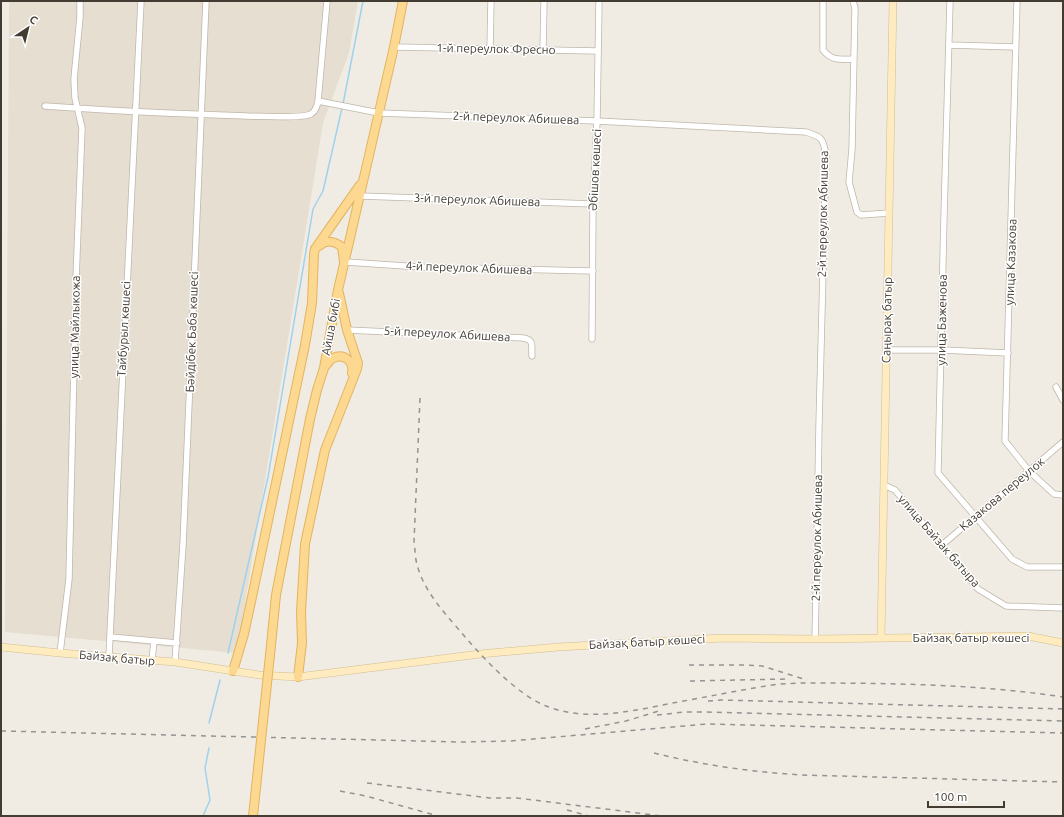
<svg xmlns="http://www.w3.org/2000/svg" width="1064" height="817" font-family="Ubuntu,sans-serif">
<rect width="100%" height="100%" fill="#f1ece3"/>
<path fill="#e5ded1" d="M9 1H358L349 53 323 123 237 653 5 632Z"/>
<g fill="none" stroke-linecap="round" stroke-linejoin="round">
<path stroke="#9ed2ef" stroke-width="1.5" d="M343 104 363 1
M228 653 268 477 313 209 323 191 342 108
M209 723 220 680
M203 816 210 800 205 768 209 748"/>
<g stroke="#bfb6a9" stroke-width="7">
<path id="street" d="M823 1V50C833 62 840 59 854 59
M853 1 855 8 852 149 849 182 857 212 861 215 889 213
M950 1 944 216 938 473 1012 559 1027 567H1063
M1017 1 1005 441 1029 471 1054 494 1063 495
M949 45 1015 47
M394 47 598 51
M490 49 491 1
M543 50 544 1
M318 101 379 113 597 121 806 132C823 137 823 139 826 155L819 425 816 597 815 639
M45 106C112 111 180 114 247 116 259 116 302 119 311 114 316 111 317 106 318 101L327 1
M360 196 593 204
M346 262 420 267 593 271
M347 330 523 338C535 340 531 346 532 356
M592 339 593 204 597 121 599 1
M887 350H942L1008 353
M1056 387 1063 400
M884 485 895 490 978 589 1006 606 1063 608
M942 545 1063 442
M110 637 177 643
M60 653 69 579 76 279 82 128 75 98 74 79 80 17V1
M109 656 141 1
M152 660 154 641
M175 662 183 545 206 1"/>
</g>
<g stroke="#d1be92" stroke-width="8">
<path id="secondary" d="M881 638 893 1
M1 647 60 653 175 662 259 675 298 677 480 654 558 647 723 638 815 639 1028 636 1063 643"/>
</g>
<g stroke="#e2b460" stroke-width="10">
<path id="primary" d="M319 246C327 239 334 241 342 247L344 261
M324 368C327 364 330 360 333 358 344 353 354 361 352 373
M270 655 276 595 310 419 317 390 324 368 338 290 394 47 403 1
M233 671 244 634 252 597 305 345 312 303 314 254 315 249 360 185
M298 677 302 643 301 612 305 544 325 450 357 369 358 363 347 330 339 293"/>
</g>
<use href="#street" stroke="#fff" stroke-width="5.5"/>
<use href="#secondary" stroke="#feecc0" stroke-width="7"/>
<use href="#primary" stroke="#fdd890" stroke-width="8"/>
<path stroke="#939393" stroke-width="1.5" stroke-dasharray="5 5" stroke-linecap="butt" d="M420 398 414 542C415 548 415 554 416 560 422 591 446 614 466 638 487 662 517 694 546 706 588 723 636 710 678 702 712 696 745 689 779 684L801 683C888 683 977 684 1063 697
M689 665H745L762 666 807 680
M690 681 786 679
M708 701 722 700 1063 709
M657 715 685 712H706L1063 721
M585 729 626 721 662 710
M1 731 461 742 510 741 707 724 1063 733
M654 753C702 765 752 772 802 775L1063 782
M367 783 490 798H517L662 816
M340 791 366 796 438 816
M567 810 589 816"/>
<g stroke="#e2b460" stroke-width="10" stroke-linecap="butt">
<path id="primary-bridge" d="M253 816 270 655"/>
</g>
<use href="#primary-bridge" stroke="#fdd890" stroke-width="8"/>
</g>
<g text-anchor="middle" stroke-width="3" stroke-linejoin="round" paint-order="stroke">
<g font-size="12" fill="#433c33" stroke="#fff">
<text transform="translate(496 49) rotate(1)" y="4">1-й переулок Фресно</text>
<text transform="translate(516 118) rotate(2)" y="4">2-й переулок Абишева</text>
<text transform="translate(595 170) rotate(-87)" y="4">Әбішов көшесі</text>
<text transform="translate(477 200) rotate(2)" y="4">3-й переулок Абишева</text>
<text transform="translate(823 214) rotate(-89)" y="4">2-й переулок Абишева</text>
<text transform="translate(1011 262) rotate(-88)" y="4">улица Казакова</text>
<text transform="translate(469 268) rotate(2)" y="4">4-й переулок Абишева</text>
<text transform="translate(887 320) rotate(-89)" y="4">Саңырақ батыр</text>
<text transform="translate(942 320) rotate(-89)" y="4">улица Баженова</text>
<text transform="translate(75 327) rotate(-89)" y="4">улица Майлыкожа</text>
<text transform="translate(331 327) rotate(-79)" y="4">Айша бибі</text>
<text transform="translate(124 329) rotate(-87)" y="4">Тайбурыл көшесі</text>
<text transform="translate(192 332) rotate(-88)" y="4">Бәйдібек Баба көшесі</text>
<text transform="translate(447 334) rotate(3)" y="4">5-й переулок Абишева</text>
<text transform="translate(1002 494) rotate(-40)" y="4">Казакова переулок</text>
<text transform="translate(817 538) rotate(-89)" y="4">2-й переулок Абишева</text>
<text transform="translate(939 541) rotate(49)" y="4">улица Байзак батыра</text>
<text x="971" y="642">Байзақ батыр көшесі</text>
<text transform="translate(647 642) rotate(-3)" y="4">Байзақ батыр көшесі</text>
<text transform="translate(117 658) rotate(5)" y="4">Байзақ батыр</text>
</g>
</g>
<rect width="1064" height="817" fill="none" stroke="#433c33" stroke-width="4"/>
<g transform="translate(28 28) rotate(35)" stroke="#ffffff" stroke-width="3" paint-order="stroke">
<path d="M0-3L7 15L0 10L-7 15Z" fill="#433c33"/>
<text y="-6" font-size="11" font-weight="bold" text-anchor="middle" fill="#433c33">С</text>
</g>
<path d="M928 801v6h76v-6" fill="none" stroke="#433c33" stroke-width="2"/>
<text x="934" y="801" font-size="12" fill="#433c33" stroke="#ffffff" stroke-width="3" paint-order="stroke">100 m</text>
</svg>
